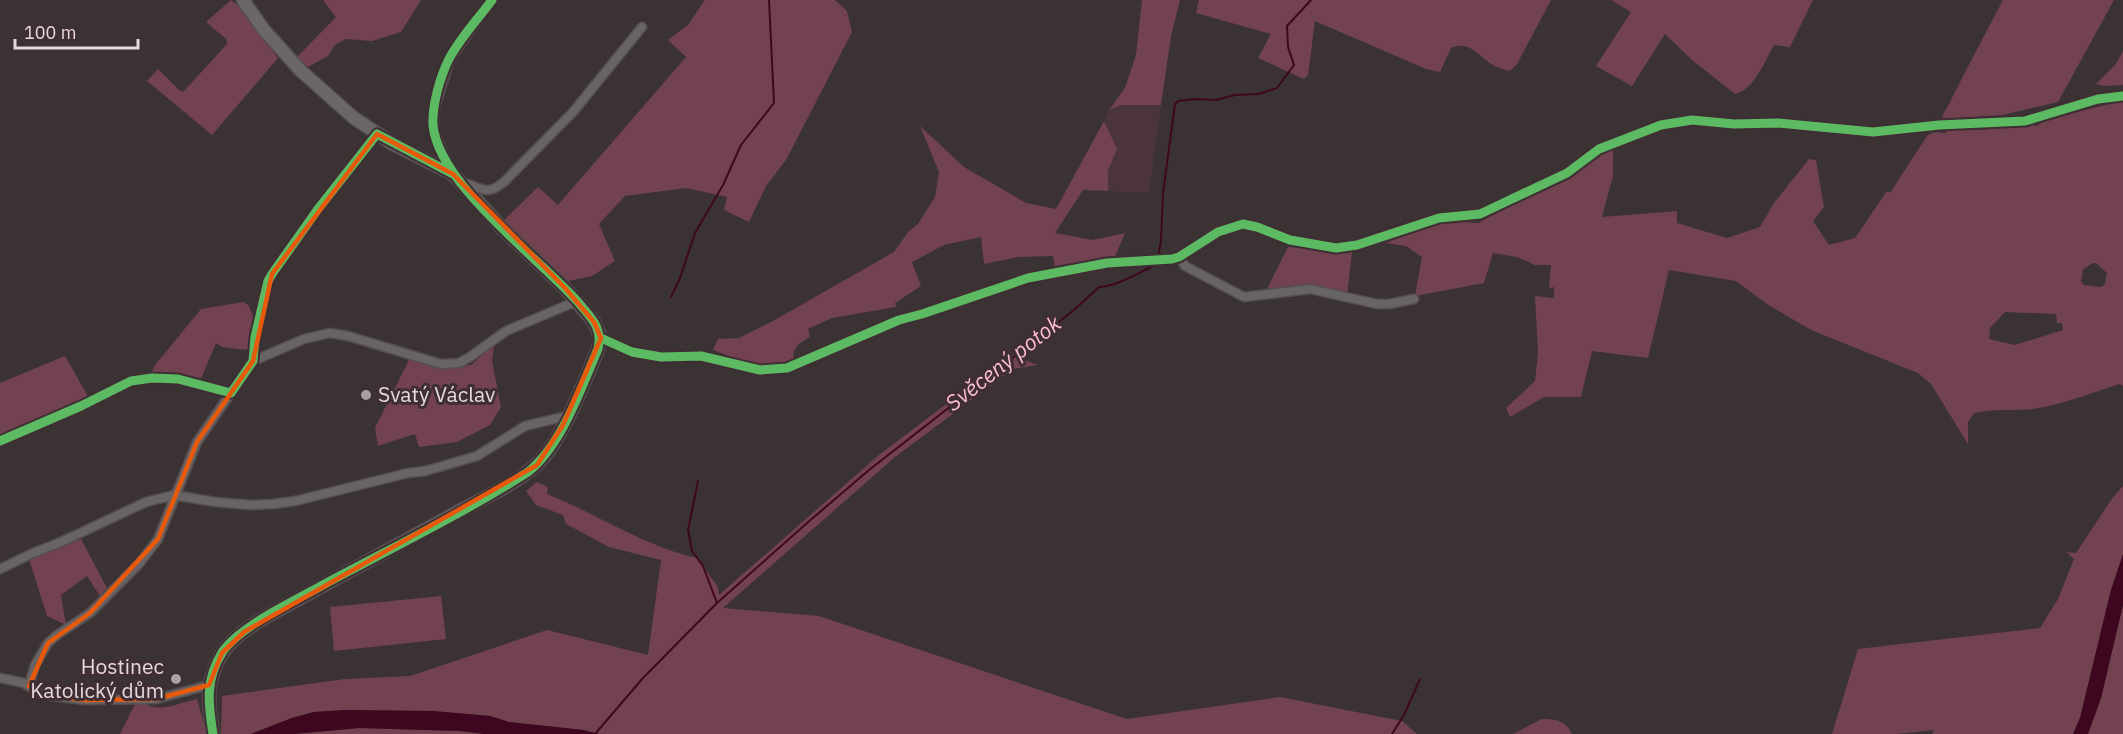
<svg xmlns="http://www.w3.org/2000/svg" width="2123" height="734" font-family="'IBM Plex Sans',sans-serif">
<rect width="100%" height="100%" fill="#3b3234"/>
<path fill="#4b353b" d="M1121 105H1161L1149 193 1108 191V170L1117 149 1104 121 1109 110Z"/>
<path fill="#734251" fill-rule="evenodd" d="M231 0 239 6 278 58 212 135 147 81 158 69 179 90 183 92 227 44 226 39 206 22Z
M323 0H421L401 32 372 41 346 39 335 45 328 56 308 67 297 57 336 17Z
M705 0H835L847 11 852 32 786 160 766 186 749 222 724 210 727 197 686 188 625 196 599 224 615 261 592 276 568 281 503 221 538 187 558 205 686 57 668 40 688 25Z
M1142 0H1180L1171 36 1161 105H1121L1109 110 1125 88 1136 55Z
M1199 0H1551L1517 64 1510 71C1503 69 1497 68 1491 64 1479 55 1468 40 1451 48L1440 72 1426 69 1315 21 1308 75 1304 79 1258 58 1271 34 1196 13Z
M1611 0H1813L1790 47 1774 45C1765 61 1754 90 1735 94L1692 60 1665 34 1632 86 1596 66 1631 12Z
M2003 0H2114L2058 102 2002 115 1942 119C1943 112 1947 109 1950 102 1967 68 1985 34 2003 0Z
M2123 51V85L2105 86 2096 84 2116 64Z
M2118 102H2123V386L2120 384C2093 392 2067 403 2039 408 2018 412 1995 408 1974 413L1968 422V444L1931 384 1918 373 1811 330 1767 304 1736 281 1669 270 1648 358 1592 351 1581 397H1544L1510 417 1506 408 1535 381 1538 353 1535 296 1554 298V287L1549 288 1551 265H1535L1517 257 1493 253 1484 283 1415 296 1422 257 1406 246 1386 243 1439 221 1479 223 1593 153 1613 144V176L1602 217 1677 211V223L1727 238 1760 227 1774 203 1809 159 1816 160 1824 207 1813 221 1829 245 1855 238 1887 191 1890 193 1927 136C1934 131 1937 132 1945 133L1948 130H1982L2027 124 2037 126 2044 120ZM2093 263H2096L2107 273 2105 284 2101 287 2084 285 2081 281 2083 269ZM2005 312 2056 314 2057 323H2062L2063 330 2015 345 1989 339 1990 328Z
M1104 121 1117 149 1108 170V191L1083 190 1055 233 1093 240 1125 233 1114 259 1055 269 1053 256 1018 257 984 264 981 237 944 245 912 262 921 286 895 303 896 307 832 318 808 329 810 337C801 342 791 348 794 360 761 370 744 362 713 350L718 339 739 338 773 321 894 252 908 232 918 224 935 197 939 172 920 126 964 167 1026 203 1056 209Z
M1288 247 1352 252 1347 297 1308 287 1266 291Z
M244 302 249 306 257 327 247 350 222 347 216 343 200 381 159 373H151L155 365 201 309Z
M494 345 492 361 501 407 490 425 457 442 419 447 415 434 378 446 375 428 410 358 439 367 471 365Z
M1011 355 1038 365 1013 369 895 457 723 608 819 616 1127 719 1280 697 1402 721 1417 734H599L583 730 509 722 490 716 433 711 345 710 313 712 292 718 251 734H221L222 696 345 679 410 676 547 630 648 655 661 560 609 547 566 524 563 515 536 505 526 491 537 482 548 487 547 494C597 514 646 547 697 558L718 587 719 595 879 455Z
M65 356 89 398 0 438V383Z
M2123 486V554L2111 590 2080 718 2073 734H1932L1934 730 1896 734H1832L1858 649 2040 628 2058 599 2074 559 2066 552 2076 553 2111 500Z
M81 539 107 588 100 596 87 576 61 595 66 625 47 616 29 559Z
M441 596 446 639 334 651 330 607Z
M2123 605V734H2088L2101 698Z
M197 699 207 734H120L135 704 145 703C158 714 182 702 197 699Z
M1542 719C1556 719 1566 721 1572 734H1513Z
M358 728 460 731 484 734H294Z"/>
<path fill="#3f071f" d="M2123 554V605L2101 698 2088 734H2073L2080 718 2111 590Z
M345 710 433 711 490 716 509 722 583 730 599 734H484L460 731 359 728 294 734H251L292 718 314 712Z"/>
<g fill="none" stroke-linecap="round" stroke-linejoin="round">
<path stroke="#3f071f" stroke-width="2" d="M1158 257 1161 241 1163 193 1175 104 1178 101 1195 99 1216 100 1235 95 1258 94 1277 88 1294 65 1288 47 1287 26 1311 0
M671 297 680 278 695 233 723 185 741 145 774 103 769 0
M698 481 688 530 692 551 703 566 717 603
M595 734 643 678 717 603 807 523 869 470 1074 310 1099 287C1118 286 1138 273 1155 265L1156 262
M1392 734 1404 715 1420 679"/>
<g stroke="#554e50" stroke-width="11">
<path id="street" d="M452 174 434 131V114L436 104 450 59 492 0
M465 188 468 184C485 191 489 194 504 182L573 112 642 27
M1179 257 1185 266 1244 297 1310 289 1377 304H1389L1414 299
M601 338 632 352 661 357 701 356 760 370 787 368 899 320 922 314 1028 278 1107 263 1172 259 1179 257 1218 232 1243 224 1257 227 1290 240 1336 248 1357 245 1439 218 1480 214 1567 173 1599 149 1661 125 1692 120 1734 124 1778 123 1873 132 1939 125 2025 121 2098 99 2123 96
M253 361 304 339 330 333 348 336 441 364 459 363 470 357 506 331 577 301
M0 441 81 406 131 381 152 378 178 379 231 393
M0 569 33 553 61 542 146 502 174 495 215 502 252 505 273 504 295 501 408 473 425 471 477 456 525 426 567 416
M0 678 24 683 43 695 85 700 156 699 209 685
M29 686 35 665 48 643 57 635 90 613 139 564 158 539 197 442 253 361 255 337 268 281 272 274 318 209 377 134"/>
</g>
<g stroke="#554e50" stroke-width="15">
<path id="secondary" d="M213 734C208 705 205 682 221 655 238 628 279 610 306 595 355 568 405 541 454 514 481 499 513 486 536 465 561 444 585 380 598 349L601 338 594 322 565 288 502 228 453 174 393 144 354 118 301 71 264 30 243 0"/>
</g>
<use href="#street" stroke="#686364" stroke-width="8"/>
<use href="#secondary" stroke="#6b6768" stroke-width="12"/>
<g stroke="#3f2e33" stroke-width="13">
<path id="cycleway" d="M601 338 632 352 661 357 701 356 760 370 787 368 899 320 922 314 1028 278 1107 263 1172 259 1179 257 1218 232 1243 224 1257 227 1290 240 1336 248 1357 245 1439 218 1480 214 1567 173 1599 149 1661 125 1692 120 1734 124 1778 123 1873 132 1939 125 2025 121 2098 99 2123 96
M0 441 81 406 131 381 152 378 178 379 231 393 253 361 255 337 268 281 272 274 318 209 377 134 453 174
M213 734C208 703 205 679 223 651 242 625 293 602 321 586 390 549 462 514 528 472 562 445 581 388 598 349 603 327 591 318 578 302 539 258 438 184 433 125 432 105 440 77 449 59 460 38 478 19 492 0"/>
</g>
<use href="#cycleway" stroke="#5cba63" stroke-width="9"/>
</g>
<path fill="none" stroke="#e8590c" stroke-width="4.5" stroke-linejoin="round" d="M377 134 453 174 565 288 594 322 601 338 563 425 537 465 244 632 222 653 209 685 156 699 85 700 43 695 29 686 48 643 90 613 158 539 197 442 253 361 272 274Z"/>
<g fill="#aa9fa1" stroke="#3f2e33" stroke-width="2">
<circle cx="366" cy="395" r="6"/>
<circle cx="176" cy="679" r="6"/>
</g>
<g text-anchor="middle" stroke-width="6" stroke-linejoin="round" paint-order="stroke">
<g font-size="21" fill="#e5d9dc" stroke="#3f2e33" text-anchor="start">
<text x="378" y="402">Svatý Václav</text>
<text x="164" y="674" text-anchor="end">Hostinec<tspan x="164" dy="24">Katolický dům</tspan></text>
</g>
<g font-size="22" font-style="italic" fill="#fcbed0" stroke="#3f2e33">
<text transform="translate(1003 363) rotate(-38)" y="8">Svěcený potok</text>
</g>
</g>
<path d="M15 39v9h123v-9" fill="none" stroke="#e5d9dc" stroke-width="3"/>
<text x="24" y="39" font-size="18" fill="#e5d9dc" stroke="#3f2e33" stroke-width="4.5" paint-order="stroke">100 m</text>
</svg>
